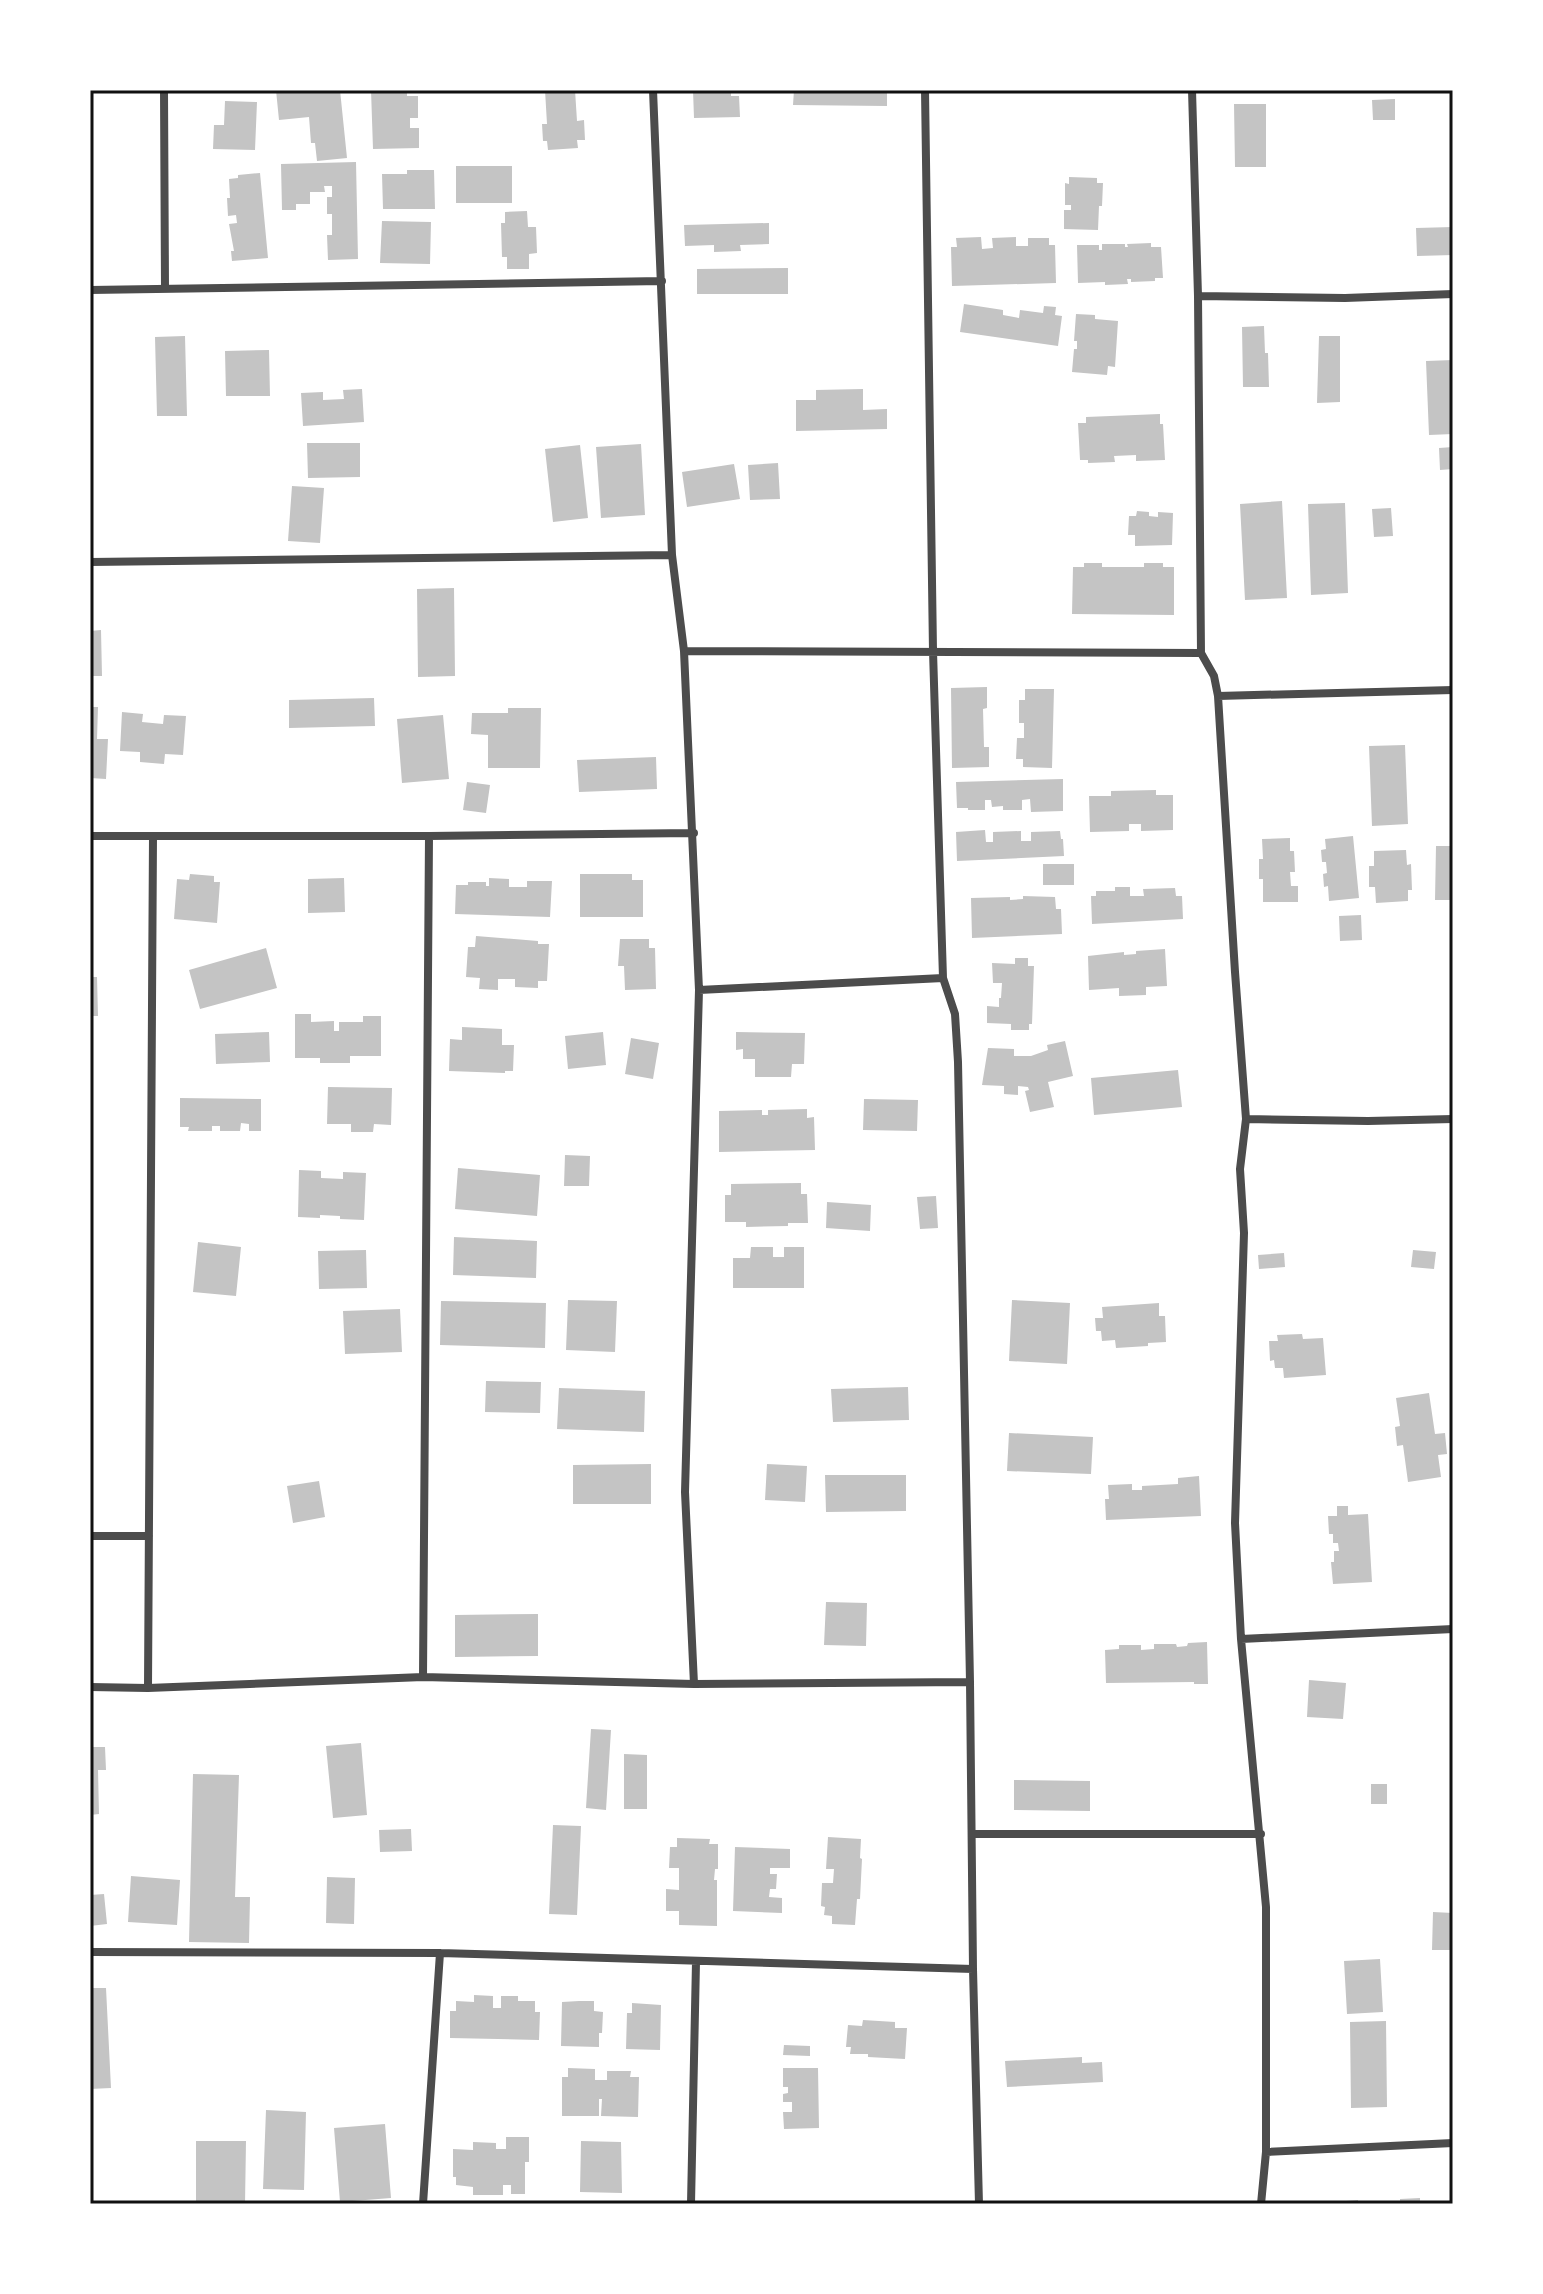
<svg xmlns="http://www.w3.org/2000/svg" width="1543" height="2294" font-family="Raleway,sans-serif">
<rect width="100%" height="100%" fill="#fff"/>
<path fill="#c4c4c4" d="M276 90H340L347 158 317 161 315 143H311L309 117 279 120Z
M371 90H407V96H418V118H410V128H419V148L373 149Z
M545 90H575L577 121 584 120 585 140H577L578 148 548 150 547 141H543L542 124H547Z
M693 90H731V96H739L740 117 694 118Z
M794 90H887V106L793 105Z
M1395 99V120H1373L1372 100Z
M225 101 257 102 255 150 213 149 214 125H224Z
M1234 104H1266V167H1235Z
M356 162 358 259 328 260 327 235H332V214H327V197H332V186H324L325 192H310V204H296V210H282L281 164Z
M456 166H512V203H456Z
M407 170H434L435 209H383L382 174H407Z
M260 173 268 258 232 261 231 251H234L229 224 237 223 236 215 228 216 227 198H230L229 179 238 178V175Z
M1069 177 1097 178V183H1103L1102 206H1099L1098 230 1064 229V210H1071V205H1065V183L1069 184Z
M527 211 528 227H536L537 253 529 254V269H507V257H502L501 223H505V212Z
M382 221 431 222 430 264 380 263Z
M769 223V244L740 245 741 251 714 252V245L685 246 684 225Z
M1453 227V255L1417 256 1416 228Z
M981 237 982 249 993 248 992 238 1016 237V246H1028V238H1049V245H1055L1056 283 952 286 951 247H957L956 238Z
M1151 243V247H1161L1163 278H1155V281L1131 282V279H1127L1128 284 1105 285V282L1078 283 1077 245H1099V250H1102V244H1125V247H1128L1127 244Z
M788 268V294H697V269Z
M964 304 1003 310V315L1019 318 1020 310 1043 313 1044 306 1056 307 1055 315 1062 316 1058 346 960 332Z
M1076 314 1095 315V319L1118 321 1115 367 1108 366 1107 375 1072 372 1074 349H1077V341H1074Z
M1264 326 1265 353H1268L1269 387H1243L1242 327Z
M185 336 187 416H157L155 337Z
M1319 336H1340V402L1317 403Z
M269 350 270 396H226L225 351Z
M1453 360V434L1429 435 1426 361Z
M362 389 364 422 303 426 301 393 323 392V400L344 399 343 390Z
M863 389V410L887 409V429L796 431V400H816V390Z
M1160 414V424H1163L1165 460 1136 461V455L1114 456 1115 462 1088 463V460H1080L1078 423H1086V417Z
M307 443H360V477L308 478Z
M641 444 645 515 601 518 596 447Z
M580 445 588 518 553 522 545 449Z
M1453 447V469L1440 470 1439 448Z
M778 463 780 499 750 500 748 465Z
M734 464 740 499 687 507 682 472Z
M292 486 324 488 320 543 288 541Z
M1282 501 1287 598 1245 600 1240 504Z
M1345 503 1348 593 1311 595 1308 504Z
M1391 508 1393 536 1374 537 1372 509Z
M1137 511 1149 512V516L1158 517V512L1173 513 1172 545 1135 546V535H1128L1129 516H1136Z
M1084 563H1102V567H1144V563H1163V567H1174V615L1072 614 1073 567H1084Z
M454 588 455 676 418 677 417 589Z
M101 630 102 676H90V631Z
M987 687V708L983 709 984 747H989V767L952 768 951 688Z
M1025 689H1054L1052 768 1023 767V759H1016L1017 738H1024V723H1019V700H1025Z
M374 698 375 726 289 728V700Z
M90 707H98L97 739H108L106 779 90 778Z
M508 708H541L540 768H488V735L471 734 472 713H508Z
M122 712 143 714 142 722 163 724 164 715 186 716 183 755 165 754 164 764 140 762V752L120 751Z
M443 715 449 779 402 783 397 719Z
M1405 745 1408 824 1372 826 1369 746Z
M656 757 657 789 579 792 577 760Z
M1063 779V811L1031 812 1030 799 1022 800V810H1003V806L992 807 991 800H985V810H968V808H957L956 782Z
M467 782 490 785 486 813 463 810Z
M1156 790V795H1173V830L1141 831V824H1129V831L1090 832 1089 796H1111V791Z
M985 830 986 842H993V832L1021 831V841H1031V832L1060 831 1061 839H1063L1064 856 957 861 956 832Z
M1353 836 1359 898 1329 901 1328 886 1324 887 1323 874 1327 873 1326 862H1322L1321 850 1326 849 1325 839Z
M1290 838V851H1294L1295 872H1290L1291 886H1298V902H1263V879H1259V859H1263L1262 839Z
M1436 846H1453V900H1435Z
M1406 850 1407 865 1411 864 1412 890H1408V901L1376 903 1375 887H1369V866H1374V851Z
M1043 864H1074V885H1043Z
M190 874 214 876V882H220L217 923 174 919 177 879 189 880Z
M580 874H632V880H643V917H580Z
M344 878 345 912 308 913V879Z
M489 878 509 879V887H527V881H552L550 917 455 914 456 885H468V882H486V886H489Z
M1115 887H1130V896H1144L1143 889 1175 888 1176 896H1182L1183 919 1092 924 1091 896H1096V891H1115Z
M1023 896 1055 897 1056 909H1061L1062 934 972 938 971 898 1010 897V900L1023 899Z
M1361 915 1362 940 1340 941 1339 916Z
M476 936 538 941V944H549L547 981H538V988L515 987V979H498V990L479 989 480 978 466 977 468 947H475Z
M620 939H649V948H655L656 989 625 990 624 966H618Z
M266 948 277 988 200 1009 189 970Z
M1165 949 1167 986 1146 987V995L1119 996V988L1089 990 1088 956 1124 952V955L1136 954V951Z
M1015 958H1028V966H1034L1032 1024H1029V1030H1011V1024L987 1023V1006L999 1007V998H1001L1002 983H993L992 963 1015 964Z
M90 977H97L98 1016H90Z
M295 1014H311V1022L334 1021V1031H339V1022H363V1016H381V1056H350V1063H320V1058H295Z
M462 1027 502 1029V1045H514L513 1071H505V1073L449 1071 450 1039 462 1040Z
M269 1032 270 1062 216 1064 215 1034Z
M603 1032 606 1065 568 1069 565 1036Z
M736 1032 805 1033 804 1064H792L791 1077H755V1059H743V1049L736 1050Z
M631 1038 659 1043 653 1079 625 1074Z
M1065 1041 1073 1076 1048 1082 1054 1107 1030 1112 1025 1091 1029 1090 1028 1087 1018 1086V1095L1004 1094V1086L982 1085 988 1048 1014 1049V1056H1031L1048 1050 1047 1045Z
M1178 1070 1182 1107 1094 1115 1091 1078Z
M328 1087 392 1088 391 1125 374 1124 373 1132H351V1124H327Z
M180 1098 261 1099V1131H249V1124L241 1123 240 1131H220V1126H212V1131H188L189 1127H180Z
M864 1099 918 1100 917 1131 863 1130Z
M807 1109V1118L814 1117 815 1150 719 1152V1111L762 1110V1115H768V1110Z
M565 1155 590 1156 589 1186H564Z
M458 1168 540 1175 537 1216 455 1209Z
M299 1170 321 1171V1178L343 1179V1172L366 1173 364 1220 340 1219V1216L320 1215V1218L298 1217Z
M801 1183V1194H807L808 1223H788V1226L746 1227V1222H725V1195H731V1184Z
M936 1196 938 1228 920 1229 917 1197Z
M827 1202 871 1205 870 1231 826 1228Z
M454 1237 537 1241 536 1278 453 1275Z
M198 1242 241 1247 236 1296 193 1292Z
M751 1247H773V1257H784V1247H804V1288H733V1258H750Z
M366 1250 367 1288 319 1289 318 1251Z
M1413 1250 1436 1252 1434 1269 1411 1267Z
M1284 1253 1285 1267 1259 1269 1258 1255Z
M568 1300 617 1301 615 1352 566 1350Z
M1012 1300 1070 1303 1067 1364 1009 1361Z
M441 1301 546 1303 545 1348 440 1345Z
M1159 1303V1316H1165L1166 1342 1148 1343V1346L1116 1348 1115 1340 1102 1341 1101 1331H1096L1095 1318H1103L1102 1307Z
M400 1309 402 1352 345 1354 343 1311Z
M1302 1334 1303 1339 1323 1338 1326 1375 1284 1378 1283 1368H1275L1274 1360 1270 1361 1269 1341H1278L1277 1335Z
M486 1381 541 1382 540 1413 485 1412Z
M908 1387 909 1420 833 1422 831 1389Z
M559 1388 645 1391 644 1432 557 1429Z
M1429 1393 1435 1434 1445 1433 1447 1454 1438 1455 1441 1477 1408 1482 1403 1445 1397 1446 1395 1427 1400 1426 1396 1398Z
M1009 1433 1093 1437 1091 1474 1007 1471Z
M651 1464V1504H573V1465Z
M767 1464 807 1466 805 1502 765 1500Z
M825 1475H906V1511L826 1512Z
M1199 1476 1201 1516 1106 1520 1105 1499H1109L1108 1485 1132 1484V1490H1142V1486L1178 1484V1478Z
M319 1481 325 1517 293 1523 287 1486Z
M1337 1506H1348V1515L1368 1514 1372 1582 1333 1584 1331 1562H1334V1551H1339L1338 1543H1333V1534H1329L1328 1516H1337Z
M826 1602 867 1603 866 1646 824 1645Z
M538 1614V1656L455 1657V1615Z
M1207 1642 1208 1684H1194V1682L1106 1683 1105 1650 1119 1649V1645H1141V1650L1154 1649V1644H1176L1177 1647 1187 1646 1188 1643Z
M1309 1680 1346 1683 1343 1719 1307 1717Z
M591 1729 611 1730 606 1810 586 1808Z
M361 1743 367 1815 333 1818 326 1746Z
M90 1747H105L106 1770H98L99 1814 90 1815Z
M624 1754 647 1755V1809H624Z
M193 1774 239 1775 235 1897H250L249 1943 189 1942Z
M1014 1780 1090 1781V1811L1014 1810Z
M1371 1784H1387V1804H1371Z
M553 1825 581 1826 577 1915 549 1914Z
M411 1829 412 1851 380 1852 379 1830Z
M828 1837 861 1839 860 1858 862 1859 860 1899H857L855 1925 832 1924V1916L824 1915 825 1907 821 1906 822 1883H833L834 1869H826Z
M677 1838 710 1839 709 1844H718V1869H715L714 1880H717V1926L679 1925V1911H666V1889L679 1890V1868H669L670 1847H677Z
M735 1847 790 1849V1868H770V1874H777L776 1889H770L769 1897 782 1898V1913L733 1911Z
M131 1876 180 1880 177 1925 128 1922Z
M327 1877 355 1878 354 1924 326 1923Z
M104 1894 107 1924 90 1926V1895Z
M1433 1912 1453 1913V1950H1432Z
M1380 1959 1383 2012 1347 2014 1344 1961Z
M90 1988H106L111 2088 90 2089Z
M474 1995 493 1996V2008H501V1996H518V2001H535V2012H540L539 2040 450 2038V2011H456V2001L474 2002Z
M579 2001H594V2011L603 2012 602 2033H599V2047L561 2046 562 2002Z
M632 2003 661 2005 660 2050 626 2049 627 2013H632Z
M863 2020 895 2022V2028H907L905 2059 868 2057V2054H850L851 2047H846L848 2025 862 2026Z
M1386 2021 1387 2107 1351 2108 1350 2022Z
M784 2045 810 2046V2056L783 2055Z
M1082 2057V2063L1102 2062 1103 2082 1007 2087 1005 2061Z
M568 2068 595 2069V2080H607V2071H631L630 2077H639L638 2117 601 2116 602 2099H599V2116H562V2077H568Z
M783 2068H818L819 2128 784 2129 783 2112H792V2102H783V2094L788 2093V2087H783Z
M266 2110 306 2112 304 2190 263 2189Z
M385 2124 391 2198 340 2202 334 2128Z
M506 2137H529V2162H525V2194H511V2185H503V2195H473V2187L456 2185V2177H453V2149L473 2150V2142L496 2143V2149H506Z
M196 2141H246L245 2204H196Z
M581 2141 621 2142 622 2193 580 2192Z
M1420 2198V2204H1400V2199Z
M1358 2200V2204H1334V2202Z"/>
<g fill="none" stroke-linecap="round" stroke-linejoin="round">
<path stroke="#4c4c4c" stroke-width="8" d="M164 90 165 288
M653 90 672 555 684 651 699 990 685 1492 694 1684
M925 90 933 651 943 978 955 1014 958 1062 970 1682 973 1969 979 2204
M1192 90 1198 296 1201 653 1214 676 1218 696 1235 972 1246 1119 1368 1121 1453 1119
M90 290 662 281
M1198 296 1345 298 1453 294
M90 562 672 555
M684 651 1201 653
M1218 696 1453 690
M90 836H429L694 833
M699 990 943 978
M1246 1119 1240 1169 1244 1233 1235 1523 1241 1639 1266 1907V2152L1261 2204
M90 1536H149
M1241 1639 1453 1629
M423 1677 429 836
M90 1687 148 1688 423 1677 694 1684 970 1682
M148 1688 153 836
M972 1834H1261
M90 1952 440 1953 973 1969
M1266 2152 1453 2143
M423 2204 440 1953
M691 2204 696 1962"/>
</g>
<rect width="1543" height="2294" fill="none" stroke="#ffffff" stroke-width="184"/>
<rect x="92" y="92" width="1359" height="2110" fill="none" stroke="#111" stroke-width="3"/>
</svg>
